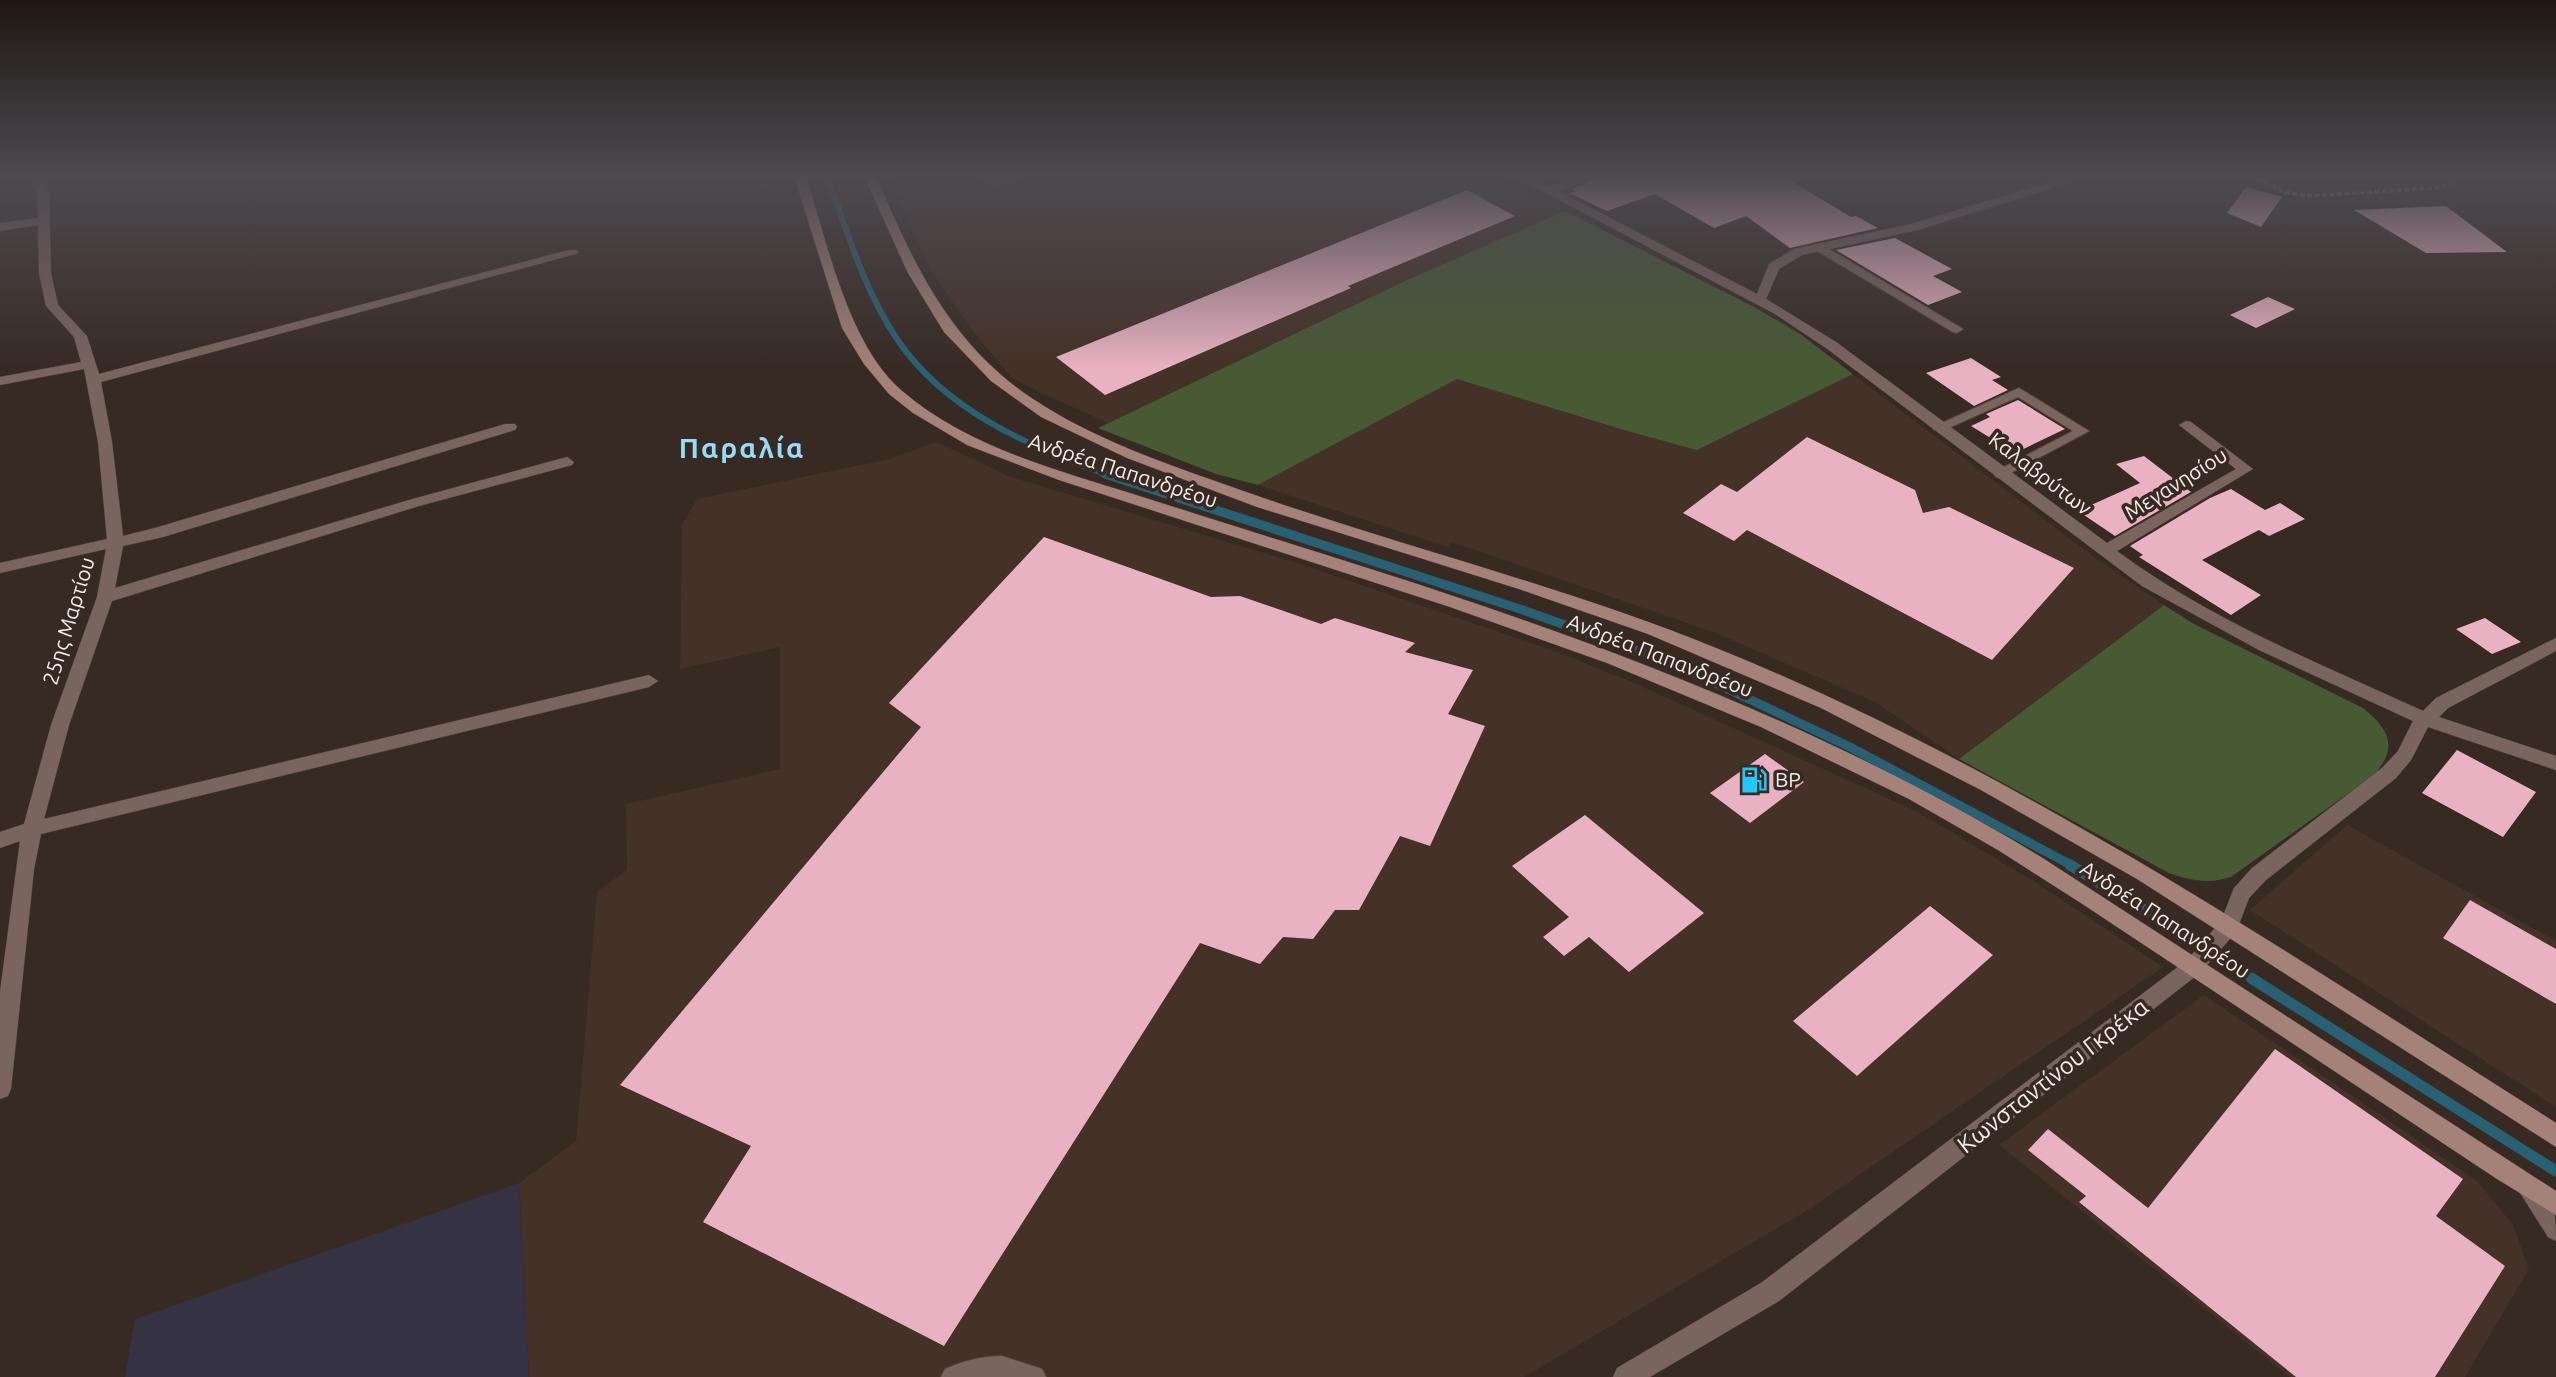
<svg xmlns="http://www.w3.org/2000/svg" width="2556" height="1377" font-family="Ubuntu,sans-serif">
<rect width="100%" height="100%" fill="#372a23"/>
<path fill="#443127" d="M887 176H1499L1565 211 1407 280 1108 423 1039 392 1011 377 968 325 930 268Z
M1853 374 2090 554 2164 605 1959 759 1875 702 1713 632 1452 542 1448 547 1258 485 1457 379 1624 430 1790 403Z
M936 442 1011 477 1297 563 1560 653 1632 682 1916 811 2038 884 2163 967 1811 1208 1524 1377H529L519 1183 576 1141 597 892 627 870 626 804 780 769V647L680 669 682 525 697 499 890 459Z
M2347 825 2556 941V1107L2250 910Z
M2204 995 2477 1181 2513 1225 2529 1269 2465 1377H2290L1999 1145Z"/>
<path fill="#353243" d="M519 1183 529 1377H125L135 1319Z"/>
<path fill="#475a34" d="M1565 211 1756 308 1800 334 1853 374 1697 450 1624 430 1457 379 1258 485 1216 474 1098 428 1407 280Z
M2164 605 2194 624 2363 708C2389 729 2399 747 2374 775L2231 877C2208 884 2192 881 2169 873L1959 759Z"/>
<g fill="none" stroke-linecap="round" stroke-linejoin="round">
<path stroke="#286174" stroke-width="6" d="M827 176C847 231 864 290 897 339 945 411 1031 447 1110 476"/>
<path stroke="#286174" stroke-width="9" d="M1105 474 1520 609 1675 664 1850 747 2073 866"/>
<path stroke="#286174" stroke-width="11" d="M2070 865 2180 931
M2251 978 2556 1171"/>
</g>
<path fill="#e9b2c2" d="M1601 176H1783L1851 217 1856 216 1878 228 1790 248 1746 216 1714 228 1655 194 1607 211 1569 193 1576 191 1572 189Z
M2246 187 2282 197 2261 227 2227 213Z
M1467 190 1515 216 1348 286 1351 288 1105 395 1056 357Z
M2446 206 2507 252 2426 253 2354 210Z
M1895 238 1952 269 1933 276 1962 292 1928 305 1836 250Z
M2268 297 2295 309 2256 328 2230 315Z
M1971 358 2001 377 1992 380 2008 390 1974 406 1926 373Z
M2018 400 2065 429 2015 453 1971 426 1990 417 1986 414Z
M1807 437 1915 490 1923 513 1949 507 2074 568 1992 660 1747 530 1734 541 1683 513 1721 484 1737 492Z
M2144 456 2191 492 2115 536 2078 511 2140 483 2116 464Z
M2231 489 2265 510 2280 503 2305 519 2269 536 2259 530 2202 560 2261 595 2231 615 2139 557 2143 555 2130 546 2210 498Z
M1044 537 1211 597 1240 596 1321 624 1335 618 1415 643 1405 652 1473 670 1448 714 1485 726 1430 846 1400 836 1359 910H1335L1313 939 1283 937 1260 964 1200 943 944 1346 703 1222 751 1146 620 1085 921 727 889 703Z
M2485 618 2521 642 2492 654 2456 629Z
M2457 750 2536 792 2503 837 2422 793Z
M1765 754 1804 782 1750 823 1710 793Z
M1585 815 1704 913 1629 972 1589 937 1564 956 1543 937 1569 917 1512 866Z
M2470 900 2556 949V1004L2443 938Z
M1930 906 1993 955 1857 1076 1793 1021Z
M2275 1049 2463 1179 2436 1216 2505 1266 2435 1377H2296L2079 1202 2086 1196 2028 1150 2048 1129 2148 1208Z"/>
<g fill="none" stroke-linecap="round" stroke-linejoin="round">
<g stroke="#52453e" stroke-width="2">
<path id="lane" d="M979 176H991L997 180 1009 176H1025L996 187Z
M1814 245H1822L1963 329 1957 333 1953 332 1814 249Z
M2019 388 2089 431 2001 478 1996 477 1994 474 1996 471 2073 431 2018 397 1944 430H1934L1933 427Z
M1002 1356 1042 1369 1046 1377H941L945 1369C963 1361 982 1356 1002 1356Z"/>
</g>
<g stroke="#52453e" stroke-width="1">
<path id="street" d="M30 176H42L49 192 51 273 58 305 87 336 99 374 569 250H577L579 253 101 382 112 442 123 536 155 528 505 424H515L517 427 515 430 163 537 123 546 115 588 409 500 567 457 574 462 572 465 419 506 112 601 69 725 44 819 649 675 658 681 649 687 41 834 34 869 11 1089 8 1096 0 1099V992L20 841 0 848V832L24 824 51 725 97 597 106 549 0 573V563L107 539 98 442 84 369 0 385V377L81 362 74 337 46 306 39 273 38 225 0 231V223L38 218 37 192Z
M1514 176H1529L1549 187 1581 176H1599L1558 191 1757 294 1769 264 1794 249 1911 224 2071 176H2090L1918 230 1802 255 1779 269 1766 299 1836 342 2107 543 2236 469 2179 425 2186 421 2191 422 2253 469 2117 551C2210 620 2318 663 2423 711L2436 698 2556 638V651L2448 708 2439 717 2556 756V770L2428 727 2411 760 2396 778 2266 880 2249 898 2236 932 2201 972 1779 1301 1650 1377H1613L1617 1368 1761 1283 2187 960 2221 921 2234 888 2252 868 2382 768 2398 751 2413 721 2259 650 2142 586 1826 348 1775 314Z
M2529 1177C2555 1187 2556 1217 2556 1241L2548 1237 2517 1188 2521 1180Z"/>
</g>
<g stroke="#52453e" stroke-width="1">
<path id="secondary" d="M794 176H806C827 242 848 344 901 390 967 447 1054 469 1136 495 1218 521 1301 547 1383 573 1611 646 1836 732 2041 857L2556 1191V1215L2497 1179 2084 905 1998 850 1909 799 1761 727 1607 663 1450 607 1059 480 967 445 913 413 889 394 864 364 842 328Z
M864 176H876C914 265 950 344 1033 399 1093 439 1164 463 1232 487 1394 545 1562 585 1721 650 2019 771 2286 952 2556 1123V1147L2137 879 1981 790 1821 708 1648 634 1519 589 1257 507 1127 458 1041 417 991 381 944 332 908 273Z"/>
</g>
<path stroke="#9c908b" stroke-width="3.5" stroke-dasharray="5 2.5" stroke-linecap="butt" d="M2251 176 2286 192 2305 196 2435 188 2451 184 2452 176"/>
<use href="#lane" fill="#7a645e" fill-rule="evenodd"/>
<use href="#street" fill="#7a645e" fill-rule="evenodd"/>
<use href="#secondary" fill="#a58279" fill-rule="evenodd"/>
</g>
<linearGradient id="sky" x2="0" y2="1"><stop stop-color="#1e1713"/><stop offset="0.48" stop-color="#4d4a50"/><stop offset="1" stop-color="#4d4a50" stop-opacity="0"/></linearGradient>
<rect width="2556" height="369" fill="url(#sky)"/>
<defs>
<g id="fuel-bare" transform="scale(2.1)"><path d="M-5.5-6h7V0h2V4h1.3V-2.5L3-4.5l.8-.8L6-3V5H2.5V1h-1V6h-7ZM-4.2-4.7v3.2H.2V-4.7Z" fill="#1fc9fd" stroke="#372a23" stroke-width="2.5" paint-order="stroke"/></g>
</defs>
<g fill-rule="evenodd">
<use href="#fuel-bare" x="1754" y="780"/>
</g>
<g text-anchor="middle" stroke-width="7" stroke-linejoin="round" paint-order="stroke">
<g font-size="21" fill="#f5ebe7" stroke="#372a23">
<text transform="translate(1123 471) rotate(18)" y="7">Ανδρέα Παπανδρέου</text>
<text transform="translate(2040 474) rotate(37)" y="7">Καλαβρύτων</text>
<text transform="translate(2176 484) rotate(-32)" y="7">Μεγανησίου</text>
<text transform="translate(69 621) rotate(-73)" y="7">25ης Μαρτίου</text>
<text transform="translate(1660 656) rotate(21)" y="7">Ανδρέα Παπανδρέου</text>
<text transform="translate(2165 920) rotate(33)" y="7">Ανδρέα Παπανδρέου</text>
</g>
<g font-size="21" fill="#f5ebe7" stroke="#372a23" text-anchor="start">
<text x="1775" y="787">BP</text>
</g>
<g font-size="24" fill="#f5ebe7" stroke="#372a23">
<text transform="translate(2053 1076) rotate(-38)" y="8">Κωνσταντίνου Γκρέκα</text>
</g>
<g font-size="28" font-weight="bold" letter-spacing="2" fill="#96dbf8" stroke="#372a23">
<text x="742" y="458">Παραλία</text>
</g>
</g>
</svg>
